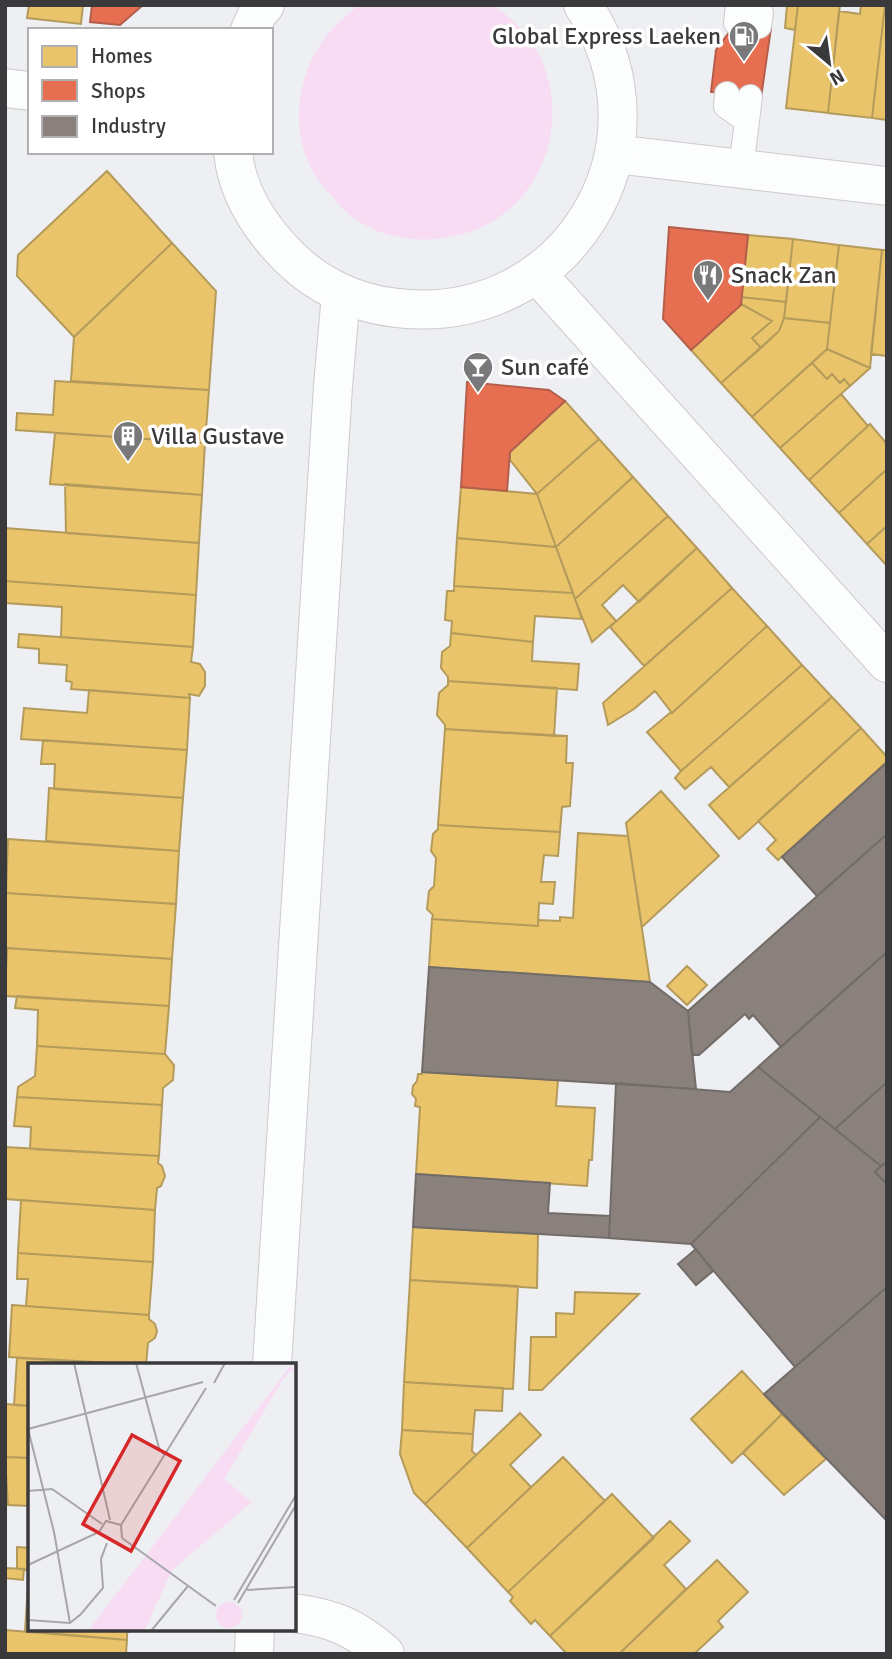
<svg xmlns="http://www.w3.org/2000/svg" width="892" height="1659" font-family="Signika,sans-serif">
<rect width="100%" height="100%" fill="#eeeff2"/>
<path fill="#f7dcf3" d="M493 5C507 15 521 27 531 41 565 92 558 164 513 206 471 245 397 252 351 216 339 205 329 194 319 181 283 132 298 55 344 18 348 14 355 7 360 5 369 3 383 5 392 5 426 5 459 5 493 5Z"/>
<path fill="#e9c46a" stroke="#b49b5c" stroke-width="2" d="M29 5H83L81 24 27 18Z
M787 5H798L795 30 785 28Z
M798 5H840L828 113 786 108Z
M861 5H885L872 118 828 113 839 11 860 14Z
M885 5H887V120L872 118Z
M107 171 172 243 74 337 17 276 18 255Z
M748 235 793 239 786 302 741 297Z
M793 239 839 245 830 323 784 318Z
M172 243 216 291 209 390 71 381 74 337Z
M839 245 882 250 870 368 827 349Z
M882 250H887V356L871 354Z
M741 297 786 302 784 318 779 331 761 348 752 338 772 321 741 304Z
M741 304 772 321 752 338 761 348 721 383 691 350Z
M784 318 830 323 827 349 752 417 721 383 779 331Z
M827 349 870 368 850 386 844 379 840 383 832 374 827 379 812 363Z
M812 363 827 379 832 374 840 383 844 379 850 386 780 448 752 417Z
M55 381 209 390 205 443 16 430 17 413 53 415Z
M841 394 868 426 809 480 780 448Z
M565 401 599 439 537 494 510 460V452Z
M870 424 887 444V469L839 513 809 480Z
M55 433 205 443 202 495 50 484Z
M599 439 633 477 556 547 537 494Z
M887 469V526L867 544 839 513Z
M633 477 668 516 575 599 556 547Z
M65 484 202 495 199 543 66 533Z
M461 487 537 494 556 547 457 538Z
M668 516 697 548 639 602 623 585 602 605 616 621 592 642 575 599Z
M887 526V566L867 544Z
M5 528 199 543 196 595 5 581Z
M457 538 556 547 573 593 454 586Z
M697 548 732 588 644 666 610 627Z
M5 581 196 595 193 647 61 637 62 607 5 603Z
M454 586 573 593 582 619 535 616 533 642 451 633 452 621 445 620 447 591H454Z
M732 588 767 626 672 713 655 691 634 709 608 725 603 703Z
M767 626 802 665 681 771 647 732 671 712 672 713Z
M451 633 533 642 532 661 579 664 577 690 448 681V677L441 668 442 652 450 646Z
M19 634 193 647 191 662 200 664 205 672V686L199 696 189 694 190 698 71 689 72 682 66 681 67 665 39 663V649L18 647Z
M802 665 832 697 729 787 711 767 685 789 675 778 681 771Z
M448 681 557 688 554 736 445 729V725L437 715 439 693 448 685Z
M89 690 190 698 187 750 21 739 24 708 87 713Z
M832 697 861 728 739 839 709 805Z
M861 728 887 757V762L778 860 767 849 776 840 758 821Z
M445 729 567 736 566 763H573L570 806 562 807 560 832 438 825Z
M43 740 187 750 183 798 54 789 55 764H41Z
M49 788 183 798 179 851 46 841Z
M661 791 719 856 642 927 626 823Z
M438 825 560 832 558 856 544 855 541 882H555L553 904 539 903 538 926 432 919 433 915 427 909 429 891 434 886 436 858 431 851 433 834 438 829Z
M578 833 628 836 650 982 429 967 432 919 538 926V920L560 921V917L573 918Z
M8 839 179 851 176 904 6 893Z
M5 893 176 904 172 959 5 948Z
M7 948 172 959 169 1006 5 996Z
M687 966 707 985 687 1005 667 986Z
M17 996 169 1006 165 1054 37 1046 38 1010 15 1008Z
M37 1046 165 1054 174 1065 173 1080 163 1088 162 1105 17 1097 18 1087 35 1076Z
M422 1072 558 1080 556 1106 595 1108 592 1160H589L587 1186 416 1174 420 1107 415 1106 416 1099 412 1094 413 1086 417 1081 418 1074H422Z
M17 1097 162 1105 159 1156 30 1149 31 1127 14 1126Z
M5 1147 159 1156 158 1163 162 1166 165 1176 161 1186 157 1188 155 1210 5 1199Z
M21 1200 155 1210 153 1262 18 1253Z
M413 1227 538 1234 537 1288 410 1280Z
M18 1253 153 1262 149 1315 26 1306 28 1279H17Z
M410 1280 518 1286 513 1389 404 1382Z
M575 1292 639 1294 542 1390H529L531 1337H556V1313L574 1314Z
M12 1305 149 1315V1319L155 1324 157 1331 155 1338 148 1343 146 1365 9 1357Z
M17 1358 146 1365H30V1406L14 1405Z
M742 1371 782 1414 732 1463 691 1419Z
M404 1382 503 1388 502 1411 475 1410 473 1434 402 1430Z
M5 1404 30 1406V1458L5 1457Z
M520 1413 541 1435 510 1465 531 1487 467 1548 425 1504Z
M782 1414 826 1459 784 1495 743 1453Z
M402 1430 473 1434 472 1451 476 1455 425 1504 414 1493 400 1454Z
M5 1457 30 1458V1506L8 1505Z
M563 1457 605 1501 508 1592 467 1548Z
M612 1494 654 1538 550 1636 535 1620 531 1624 510 1601 513 1597 508 1592Z
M670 1521 690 1541 664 1565 686 1589 619 1654H567L550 1636Z
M17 1547 30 1548V1570L17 1569Z
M717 1560 748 1592 718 1621 723 1627 694 1654H619Z
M5 1568 24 1569 23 1580 5 1578Z
M29 1570 30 1629H133L127 1633V1640L25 1631Z
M5 1630 127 1640 126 1654H5Z"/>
<path fill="#e76f51" stroke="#b35f4b" stroke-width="2" d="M92 5H143L120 25 90 22Z
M736 23 771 28 761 98 711 92 716 50Z
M669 227 748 235 741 305 691 350 663 319Z
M467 382 549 390 565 401 510 452 507 491 461 487Z"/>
<path fill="#8a817c" stroke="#726c69" stroke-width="2" d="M887 762V834L817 896 782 857Z
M887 834V952L781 1047 753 1015 749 1019 745 1014 699 1055H692L688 1011Z
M887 952V1082L835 1129 758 1067Z
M429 967 650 982 688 1011 696 1089 422 1072Z
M758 1067 820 1117 691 1244 609 1238 616 1083 730 1092Z
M887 1082V1161L881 1166 835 1129Z
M820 1117 881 1166 875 1172 887 1184V1287L795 1367 691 1244Z
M887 1161V1184L875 1172Z
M416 1174 550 1183 548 1213 610 1216 609 1238 413 1227Z
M696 1249 713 1271 696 1285 678 1264Z
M887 1287V1521L764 1394Z"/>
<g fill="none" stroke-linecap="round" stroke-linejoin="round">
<g stroke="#cacbcd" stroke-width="26">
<path id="lane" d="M757 5 761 13 759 26
M736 23 738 5
M727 94 726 106 747 121
M741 169 750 97"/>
</g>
<g stroke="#cacbcd" stroke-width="40">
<path id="street" d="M615 154 887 186
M537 274 887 663
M272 1365 333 386 341 294
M294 1613C333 1618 356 1628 385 1654
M254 1654 255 1629"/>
</g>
<g stroke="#cacbcd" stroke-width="40">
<path id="secondary" d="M250 30 258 13 265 5
M5 88 30 91
M233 152C237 193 261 229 289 257 318 286 357 304 397 308 565 328 678 147 583 5"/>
</g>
<use href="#lane" stroke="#fcfdfd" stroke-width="24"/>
<use href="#street" stroke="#fcfdfd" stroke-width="38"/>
<use href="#secondary" stroke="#fcfdfd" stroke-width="38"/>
</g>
<defs>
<g id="fuel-pin" transform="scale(1.575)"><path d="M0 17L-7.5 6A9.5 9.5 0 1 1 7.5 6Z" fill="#79797c" stroke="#fff"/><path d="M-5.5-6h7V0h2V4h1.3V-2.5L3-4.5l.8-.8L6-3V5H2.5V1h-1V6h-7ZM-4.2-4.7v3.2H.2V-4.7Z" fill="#fff"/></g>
<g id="restaurant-pin" transform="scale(1.575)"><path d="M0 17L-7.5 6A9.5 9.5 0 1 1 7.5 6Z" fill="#79797c" stroke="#fff"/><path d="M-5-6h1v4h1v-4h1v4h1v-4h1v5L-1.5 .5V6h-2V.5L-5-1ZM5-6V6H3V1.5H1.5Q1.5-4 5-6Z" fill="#fff"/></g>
<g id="bar-pin" transform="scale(1.575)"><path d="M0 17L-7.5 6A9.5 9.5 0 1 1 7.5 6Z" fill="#79797c" stroke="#fff"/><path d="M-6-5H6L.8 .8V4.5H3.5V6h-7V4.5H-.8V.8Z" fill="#fff"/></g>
<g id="building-pin" transform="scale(1.575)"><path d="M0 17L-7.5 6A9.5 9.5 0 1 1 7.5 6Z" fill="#79797c" stroke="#fff"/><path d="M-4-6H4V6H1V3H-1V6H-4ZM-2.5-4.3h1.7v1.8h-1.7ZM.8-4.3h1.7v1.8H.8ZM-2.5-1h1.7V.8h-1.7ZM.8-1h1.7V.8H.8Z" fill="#fff"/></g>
</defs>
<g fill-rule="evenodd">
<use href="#fuel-pin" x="744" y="36"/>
<use href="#restaurant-pin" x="708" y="275"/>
<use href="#bar-pin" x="478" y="367"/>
<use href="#building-pin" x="128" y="436"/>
</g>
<g text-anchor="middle" stroke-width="7" stroke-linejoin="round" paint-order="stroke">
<g font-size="24" fill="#3a3a3c" stroke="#fff" text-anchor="start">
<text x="721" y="44" text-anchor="end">Global Express Laeken</text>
<text x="731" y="283">Snack Zan</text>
<text x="501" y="375">Sun café</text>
<text x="151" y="444">Villa Gustave</text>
</g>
</g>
<g transform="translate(28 1363)">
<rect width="268" height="268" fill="#eeeff2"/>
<path d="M263 2 268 10 263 7 254 18 196 116 224 139 144 207 116 268H60ZM188 252a13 13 0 1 1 26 0a13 13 0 1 1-26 0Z" fill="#f7dcf3"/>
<path fill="none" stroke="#a6a7a9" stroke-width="2" d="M46 0 82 157M108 0 131 85 137 93M200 0H223M186 20 197 0M0 66 26 169 42 260M0 66 175 19M0 128 24 126 74 161M94 175 93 162 178 25M94 175 188 243M0 202 71 169 78 158 93 162M219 227 268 224M206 237 268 132M210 240 268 142M0 257 42 260 53 251 75 225 73 196 79 180M123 268 160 223"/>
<path fill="#d62828" fill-opacity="0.15" stroke="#d62828" stroke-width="3.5" d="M104 72 152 98 103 188 55 161Z"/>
<rect width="268" height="268" fill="none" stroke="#3a3a3c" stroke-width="3.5"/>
</g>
<rect width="892" height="1659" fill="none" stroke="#3a3a3c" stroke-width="14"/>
<rect x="28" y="28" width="245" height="126" fill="#ffffff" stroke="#b0b0b1" stroke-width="2"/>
<rect x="42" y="46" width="35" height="21" fill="#e9c46a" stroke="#b0b0b1" stroke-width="2"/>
<text x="91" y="63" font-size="21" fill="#3a3a3c">Homes</text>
<rect x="42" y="80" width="35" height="21" fill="#e76f51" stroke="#b0b0b1" stroke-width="2"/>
<text x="91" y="98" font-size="21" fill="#3a3a3c">Shops</text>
<rect x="42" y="116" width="35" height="21" fill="#8a817c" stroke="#b0b0b1" stroke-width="2"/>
<text x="91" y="133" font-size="21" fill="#3a3a3c">Industry</text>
<g transform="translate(829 63) rotate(151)" stroke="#ffffff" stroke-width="5" paint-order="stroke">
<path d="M0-5L12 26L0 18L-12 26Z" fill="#3a3a3c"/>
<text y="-10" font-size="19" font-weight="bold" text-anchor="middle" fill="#3a3a3c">N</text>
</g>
</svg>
